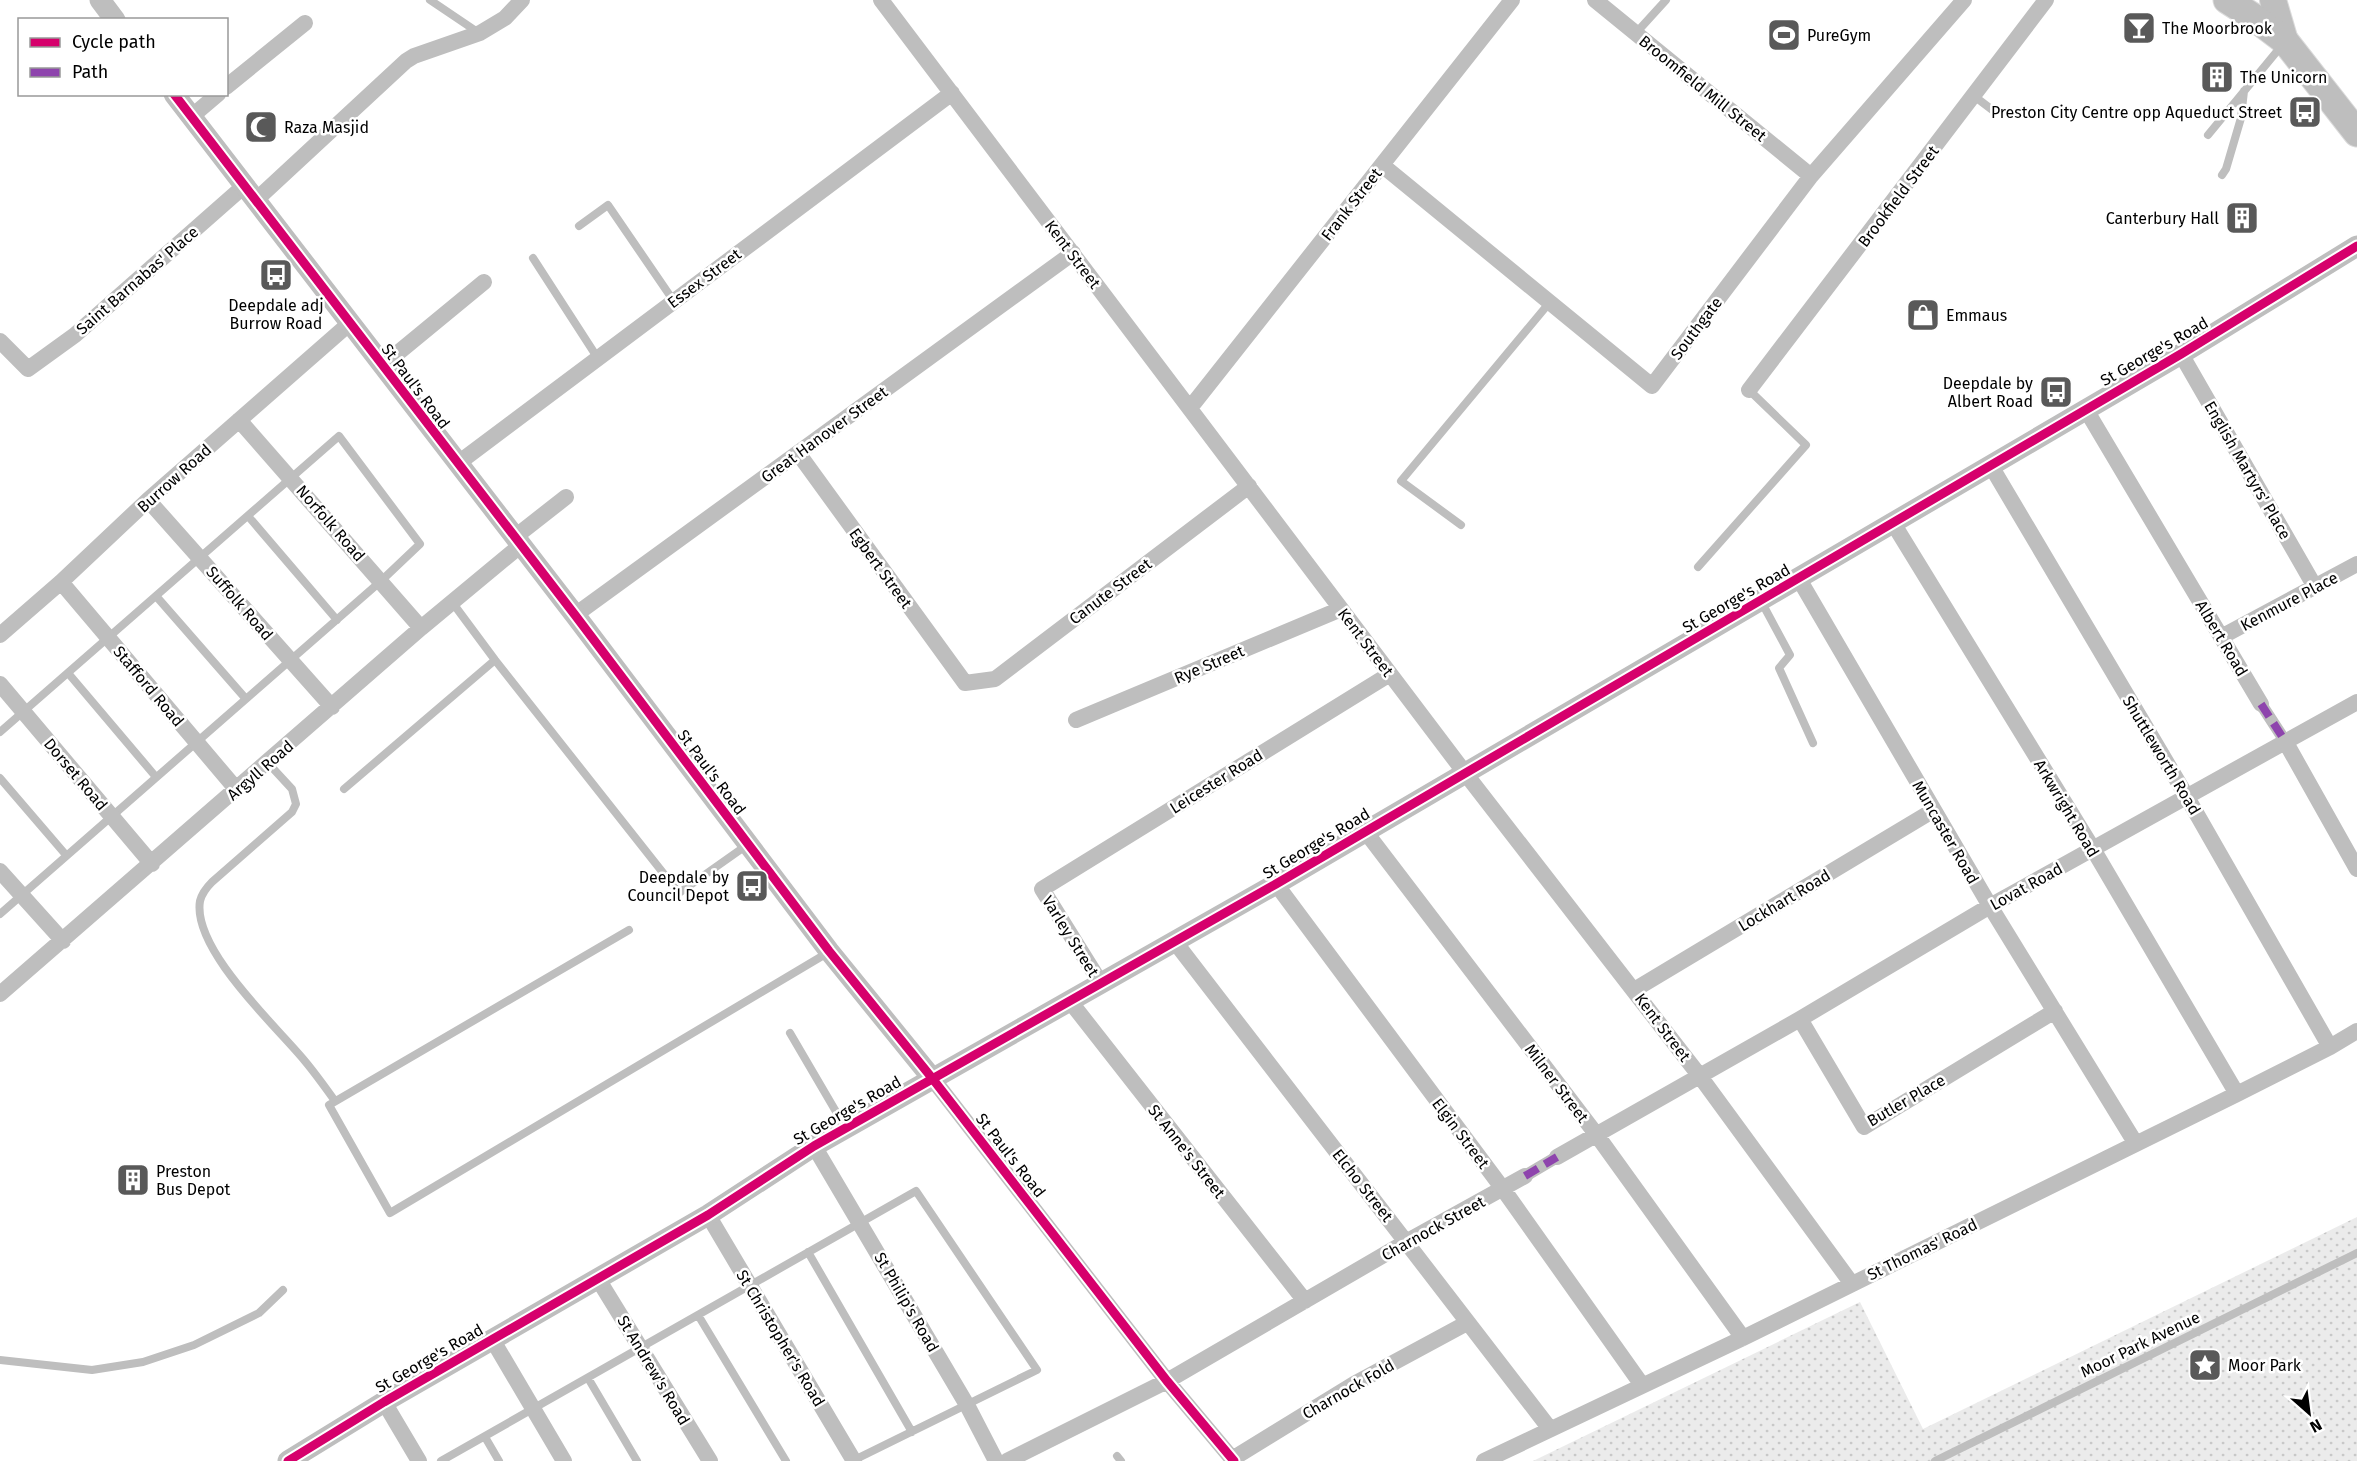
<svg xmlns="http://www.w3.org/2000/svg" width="2357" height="1461" font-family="'Fira Sans',sans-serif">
<defs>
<pattern id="park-dots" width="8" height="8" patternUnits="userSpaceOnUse" patternTransform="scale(1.5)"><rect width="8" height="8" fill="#ebebeb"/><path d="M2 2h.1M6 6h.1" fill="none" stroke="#c8c8c8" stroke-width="1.8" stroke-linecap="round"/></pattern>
</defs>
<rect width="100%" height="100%" fill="#fff"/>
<path fill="url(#park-dots)" d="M2357 1217V1461H1533L1860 1302 1923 1429Z"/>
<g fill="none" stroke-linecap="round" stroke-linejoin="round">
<g stroke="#dbdbdb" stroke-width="28">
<path id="primary" d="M2273 0 2285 41"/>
</g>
<g stroke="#dbdbdb" stroke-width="29">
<path id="trunk" d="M2227 0 2252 16 2285 41 2357 133"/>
</g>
<path stroke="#bebebe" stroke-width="8" d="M430 0 479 33
M1636 33 1666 0
M1974 96 1995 112
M2208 135 2283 44
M2222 175 2226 169 2241 118 2244 91
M579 226 608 205 673 300
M533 258 597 357
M248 516 337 620
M1461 525 1401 481 1550 302
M1698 567 1806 445 1749 390
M156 596 246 699
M1761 601 1790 655 1779 668 1813 743
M452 602 495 660 679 893 747 845
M68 673 156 777
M0 732 339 436 420 544 381 581 0 914
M268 763 292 789 296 804 292 812 212 882C207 887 202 893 200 901 192 949 276 1026 304 1060 315 1073 325 1087 335 1101
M0 778 66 855
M344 789 495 660
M629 930 329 1105 390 1213 829 952
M790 1033 845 1127
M808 1252 912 1432
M698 1315 786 1461
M0 1360 92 1370 143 1362 194 1345 259 1313 283 1290
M588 1378 637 1461
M485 1437 499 1461
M1117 1456 1121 1461
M441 1461 916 1191 1037 1370 852 1461
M1935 1461 2357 1253"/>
<path stroke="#bebebe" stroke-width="12" d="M2261 704 2285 741
M1525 1176 1557 1157"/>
<path stroke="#bebebe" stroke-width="16" d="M881 0 1465 773 1699 1075 1852 1284
M1595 0 1811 176
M226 87 305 23
M191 117 218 94
M1382 165 1652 386 1811 176 1964 0
M255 201 406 61 414 56 480 33 505 18 522 0
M0 341 28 369 75 335 243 187
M2181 354 2315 587
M382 366 484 282
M1749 390 2046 0
M1190 408 1512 0
M2085 408 2261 704
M239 420 421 628
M798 453 965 683 995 679 1249 486
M457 464 952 93
M1991 466 2187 797 2330 1047
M148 500 332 707
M1893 523 2093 849 2237 1094
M515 537 566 497
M1799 579 1990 906 2136 1144
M61 582 237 790
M575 615 1073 253
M0 635 61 582 148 500 350 323
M2221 637 2357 564
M0 684 152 864
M1076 720 1341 609
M2285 741 2357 869
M1365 831 1596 1134 1743 1338
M0 871 63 941
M1276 884 1503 1189 1642 1385
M1175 942 1550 1429
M1100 982 1042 889 1390 674
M1634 990 1934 810
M0 994 421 628 521 545
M1069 1000 1305 1301
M1800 1019 1864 1127 2055 1011
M932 1078 1167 1381 1234 1461
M814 1146 967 1405 996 1461
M1557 1157 1800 1019 1990 906 2357 702
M708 1215 854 1461
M598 1279 710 1461
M492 1339 564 1461
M384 1402 419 1461
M1232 1459 1354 1384 1467 1323
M1007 1461 1167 1381 1406 1242 1525 1176
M1484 1461 1743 1338 2237 1094 2330 1047 2357 1031"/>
<path stroke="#bebebe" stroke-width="21" d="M100 0 115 20
M174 94 575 615 829 951 932 1078
M288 1461 384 1402 708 1215 814 1146 1276 884 2181 354 2357 246"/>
<use href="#primary" stroke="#bebebe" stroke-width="26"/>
<use href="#trunk" stroke="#bebebe" stroke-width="27"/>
<path stroke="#8e44ad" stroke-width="8" stroke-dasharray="15 8" stroke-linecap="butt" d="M2261 704 2285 741
M1525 1176 1557 1157"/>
<g stroke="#fff" stroke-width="13">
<path id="cycleway" d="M174 94 575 615 829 951 932 1078 1167 1381 1234 1461
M288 1461 384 1402 708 1215 814 1146 1276 884 2181 354 2357 246"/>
</g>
<use href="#cycleway" stroke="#d6006c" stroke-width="9"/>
</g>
<defs>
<g id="bar-square" transform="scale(1.725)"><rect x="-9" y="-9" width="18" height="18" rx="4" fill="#595959" stroke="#fff"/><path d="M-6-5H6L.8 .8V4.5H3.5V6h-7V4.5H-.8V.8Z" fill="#fff"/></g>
<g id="stadium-square" transform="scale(1.725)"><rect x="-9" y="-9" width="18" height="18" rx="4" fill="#595959" stroke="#fff"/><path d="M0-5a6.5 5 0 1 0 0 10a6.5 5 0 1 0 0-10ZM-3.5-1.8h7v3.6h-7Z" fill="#fff"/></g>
<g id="building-square" transform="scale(1.725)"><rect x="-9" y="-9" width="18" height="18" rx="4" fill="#595959" stroke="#fff"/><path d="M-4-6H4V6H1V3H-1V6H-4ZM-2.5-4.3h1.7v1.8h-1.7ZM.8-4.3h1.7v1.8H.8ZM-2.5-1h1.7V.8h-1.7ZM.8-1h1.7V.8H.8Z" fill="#fff"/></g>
<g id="bus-square" transform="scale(1.725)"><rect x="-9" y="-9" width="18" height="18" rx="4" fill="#595959" stroke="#fff"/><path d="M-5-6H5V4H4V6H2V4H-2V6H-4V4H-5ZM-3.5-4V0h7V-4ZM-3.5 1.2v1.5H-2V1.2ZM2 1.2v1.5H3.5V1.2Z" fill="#fff"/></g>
<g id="mosque-square" transform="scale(1.725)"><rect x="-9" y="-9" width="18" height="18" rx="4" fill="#595959" stroke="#fff"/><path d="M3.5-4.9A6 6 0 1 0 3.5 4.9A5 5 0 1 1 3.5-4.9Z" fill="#fff"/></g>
<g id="shop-square" transform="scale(1.725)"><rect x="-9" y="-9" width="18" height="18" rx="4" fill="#595959" stroke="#fff"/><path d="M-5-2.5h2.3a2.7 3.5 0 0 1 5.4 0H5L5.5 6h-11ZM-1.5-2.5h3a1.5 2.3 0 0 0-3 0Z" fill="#fff"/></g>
<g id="sight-square" transform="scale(1.725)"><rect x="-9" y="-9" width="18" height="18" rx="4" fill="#595959" stroke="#fff"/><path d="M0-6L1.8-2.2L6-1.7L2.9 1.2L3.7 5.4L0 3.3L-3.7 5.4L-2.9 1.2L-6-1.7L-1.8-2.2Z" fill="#fff"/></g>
</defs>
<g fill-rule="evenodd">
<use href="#bar-square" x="2139" y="28"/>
<use href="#stadium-square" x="1784" y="35"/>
<use href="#building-square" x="2217" y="77"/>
<use href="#bus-square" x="2305" y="112"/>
<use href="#mosque-square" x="261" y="127"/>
<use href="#building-square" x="2242" y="218"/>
<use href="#bus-square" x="276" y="275"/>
<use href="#shop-square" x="1923" y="315"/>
<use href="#bus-square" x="2056" y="392"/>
<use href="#bus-square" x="752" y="886"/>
<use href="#building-square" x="133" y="1180"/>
<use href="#sight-square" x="2205" y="1365"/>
</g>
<g text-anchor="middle" stroke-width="5" stroke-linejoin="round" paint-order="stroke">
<g font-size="16" fill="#000" stroke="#fff" text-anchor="start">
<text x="2162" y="34">The Moorbrook</text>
<text x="1807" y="41">PureGym</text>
<text x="2240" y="83">The Unicorn</text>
<text x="2282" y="118" text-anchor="end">Preston City Centre opp Aqueduct Street</text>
<text x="284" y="133">Raza Masjid</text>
<text x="2219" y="224" text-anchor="end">Canterbury Hall</text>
<text x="276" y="311" text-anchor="middle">Deepdale adj<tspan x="276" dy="18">Burrow Road</tspan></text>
<text x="1946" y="321">Emmaus</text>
<text x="2033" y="389" text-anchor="end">Deepdale by<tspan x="2033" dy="18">Albert Road</tspan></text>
<text x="729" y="883" text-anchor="end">Deepdale by<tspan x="729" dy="18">Council Depot</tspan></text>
<text x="156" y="1177">Preston<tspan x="156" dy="18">Bus Depot</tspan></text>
<text x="2228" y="1371">Moor Park</text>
</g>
<g font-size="16" fill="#000" stroke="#fff">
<text transform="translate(1703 88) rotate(39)" y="6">Broomfield Mill Street</text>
<text transform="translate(1898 196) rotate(-53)" y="6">Brookfield Street</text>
<text transform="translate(1351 204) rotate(-52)" y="6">Frank Street</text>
<text transform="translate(1073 254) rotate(53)" y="6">Kent Street</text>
<text transform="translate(704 278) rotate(-37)" y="6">Essex Street</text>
<text transform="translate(137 280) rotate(-41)" y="6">Saint Barnabas' Place</text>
<text transform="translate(1696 328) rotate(-53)" y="6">Southgate</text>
<text transform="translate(2154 351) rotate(-30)" y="6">St George's Road</text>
<text transform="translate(416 386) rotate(53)" y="6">St Paul's Road</text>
<text transform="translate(824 434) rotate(-36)" y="6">Great Hanover Street</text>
<text transform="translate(2248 470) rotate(60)" y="6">English Martyrs' Place</text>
<text transform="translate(174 478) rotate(-42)" y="6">Burrow Road</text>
<text transform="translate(331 523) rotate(49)" y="6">Norfolk Road</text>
<text transform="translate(881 568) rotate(54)" y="6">Egbert Street</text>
<text transform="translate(1110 591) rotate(-37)" y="6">Canute Street</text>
<text transform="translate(1736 598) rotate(-30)" y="6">St George's Road</text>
<text transform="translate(2289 601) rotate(-28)" y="6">Kenmure Place</text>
<text transform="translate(240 603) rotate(49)" y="6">Suffolk Road</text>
<text transform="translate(2222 638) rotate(59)" y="6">Albert Road</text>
<text transform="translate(1366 642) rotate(53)" y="6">Kent Street</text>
<text transform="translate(1209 664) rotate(-23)" y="6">Rye Street</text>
<text transform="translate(149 686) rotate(50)" y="6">Stafford Road</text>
<text transform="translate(2162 755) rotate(59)" y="6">Shuttleworth Road</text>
<text transform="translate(260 770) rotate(-41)" y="6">Argyll Road</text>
<text transform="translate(712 772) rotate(53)" y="6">St Paul's Road</text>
<text transform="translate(76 774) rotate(50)" y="6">Dorset Road</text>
<text transform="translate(1216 781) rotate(-32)" y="6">Leicester Road</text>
<text transform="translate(2067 808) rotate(59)" y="6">Arkwright Road</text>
<text transform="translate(1946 832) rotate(60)" y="6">Muncaster Road</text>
<text transform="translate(1316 843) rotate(-31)" y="6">St George's Road</text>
<text transform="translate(2026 886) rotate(-29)" y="6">Lovat Road</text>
<text transform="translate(1784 900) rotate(-31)" y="6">Lockhart Road</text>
<text transform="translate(1071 936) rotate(58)" y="6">Varley Street</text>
<text transform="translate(1663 1027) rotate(53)" y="6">Kent Street</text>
<text transform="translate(1557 1083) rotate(53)" y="6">Milner Street</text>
<text transform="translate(1906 1100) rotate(-30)" y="6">Butler Place</text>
<text transform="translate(847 1110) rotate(-30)" y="6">St George's Road</text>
<text transform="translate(1461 1133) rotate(53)" y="6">Elgin Street</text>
<text transform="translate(1187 1151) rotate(52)" y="6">St Anne's Street</text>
<text transform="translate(1011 1155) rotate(52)" y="6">St Paul's Road</text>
<text transform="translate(1363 1185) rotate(52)" y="6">Elcho Street</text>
<text transform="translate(1433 1228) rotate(-29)" y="6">Charnock Street</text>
<text transform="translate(1922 1249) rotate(-26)" y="6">St Thomas' Road</text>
<text transform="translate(907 1302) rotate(60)" y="6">St Philip's Road</text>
<text transform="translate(781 1338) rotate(59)" y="6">St Christopher's Road</text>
<text transform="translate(2140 1344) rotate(-26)" y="6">Moor Park Avenue</text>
<text transform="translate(429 1358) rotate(-30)" y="6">St George's Road</text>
<text transform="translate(654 1370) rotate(59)" y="6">St Andrew's Road</text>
<text transform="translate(1348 1389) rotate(-30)" y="6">Charnock Fold</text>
</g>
</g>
<rect x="18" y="18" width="210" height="78" fill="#ffffff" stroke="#999999" stroke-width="1.5"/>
<rect x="30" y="38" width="30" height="9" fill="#d6006c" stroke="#999999" stroke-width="1.5"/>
<text x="72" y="48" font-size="18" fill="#000000">Cycle path</text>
<rect x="30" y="68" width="30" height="9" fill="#8e44ad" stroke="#999999" stroke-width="1.5"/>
<text x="72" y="78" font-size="18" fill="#000000">Path</text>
<g transform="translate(2309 1413) rotate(152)" stroke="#ffffff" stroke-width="4.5" paint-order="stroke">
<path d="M0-4.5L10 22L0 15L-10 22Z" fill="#000000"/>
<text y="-9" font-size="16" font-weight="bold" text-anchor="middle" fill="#000000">N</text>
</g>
</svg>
